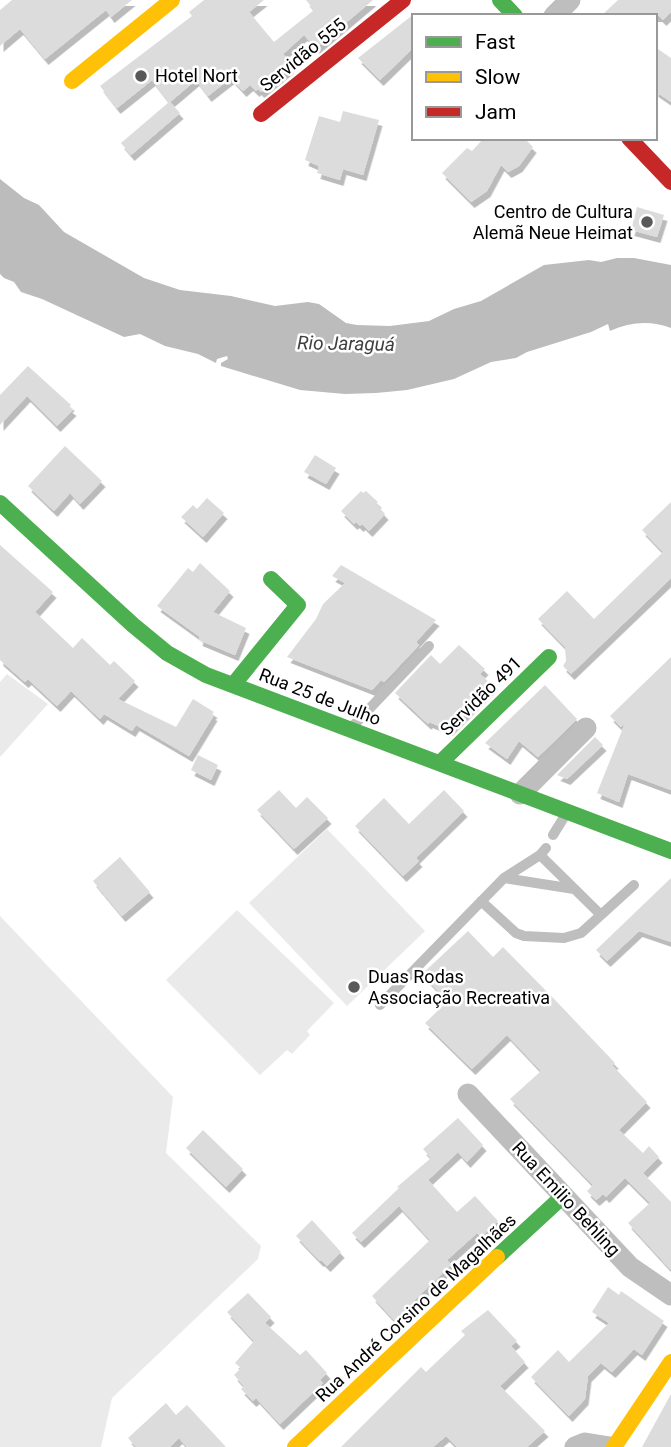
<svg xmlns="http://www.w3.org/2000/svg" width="671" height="1447" font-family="Roboto,sans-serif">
<defs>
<filter id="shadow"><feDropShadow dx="3.5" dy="6" stdDeviation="0" flood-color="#0004"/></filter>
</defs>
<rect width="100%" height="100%" fill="#fff"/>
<path fill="#eaeaea" d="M7 674 48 704 0 757V682Z
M327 829 425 931 347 1006 249 903Z
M237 910 334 1003 307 1031 310 1035 292 1054 287 1050 260 1075 166 980Z
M0 916 173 1097 166 1153 261 1246 258 1259 112 1398 101 1447H0Z"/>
<path fill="#bcbcbc" d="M0 179 24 198 39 205 64 232 144 278 180 290 231 296 275 306 308 302 319 304 346 323 357 325 390 326 429 321 454 309 481 301 544 265 589 260 601 262 617 258H634L671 265V328C650 320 630 322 610 331L608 324 591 332 527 352 516 358 491 362 454 379 407 390 376 393 345 394 300 390 221 366V363L228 359 227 356 217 359 216 363 198 354 165 346 140 334 124 337 42 299 21 292 14 282 4 278 0 274Z"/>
<path fill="#dcdcdc" filter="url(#shadow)" d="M12 0H132L111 17 106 10 45 59 20 29 0 46V10Z
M204 0H264L249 12 274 42 314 10 306 0H373L316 48 304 35 283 54 290 61 287 63 290 68 261 92 258 89 256 91 250 85 243 91 231 78 208 96 196 80 170 102 180 113 131 155 121 143 169 102 152 80 117 108 100 86 192 16 189 12Z
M618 0H671V12L663 20 659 16H601Z
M414 14V47L380 80 358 58Z
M655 47 671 58V102L655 91Z
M343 111 379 120 363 175 343 169 340 180 317 173 319 166 305 160 319 116 340 122Z
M484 138H524L533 147 519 166 508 172 501 165 487 191 471 202 442 173 467 148 472 151Z
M637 207 664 215 657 237 631 230Z
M28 366 71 405 69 407 73 410 57 426 27 396 0 425V395Z
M65 446 102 481 80 504 70 493 54 511 28 486Z
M315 455 336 468 326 484 304 472Z
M361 491 363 493 366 491 378 502 376 504 385 514 369 531 362 524 360 526 356 522 354 524 341 511Z
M207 498 224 513 203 537 181 517 193 505 197 509Z
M671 502V578L571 674 563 666 566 661 565 647 538 619 567 591 594 619 663 552 642 530Z
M0 545 53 592 35 612 73 648 82 638 110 665 114 661 135 681 118 699 176 727 193 699 214 712 212 714 214 715 189 756 136 725 132 731 104 714 100 719 71 691 57 706 28 679 25 682 0 660Z
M200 563 230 591 213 612 246 628 235 655 199 640 200 637 157 606 188 568 193 572Z
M341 565 436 620 416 642 419 645 384 682 381 680 372 690 287 657 316 619 323 604 345 583 332 576Z
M459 645 485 669 480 674 493 686 449 730 429 722 428 724 395 693 431 655 440 664Z
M671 657V790L628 774 619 802 597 793 625 723 621 727 610 716Z
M545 685 577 719 538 757 519 741 507 759 485 743Z
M595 737 603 745 567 779 557 775Z
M198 755 218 765 211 780 191 770Z
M279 790 296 808 307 797 328 818 294 849 257 810Z
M444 790 464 811 416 858 419 861 403 876 355 826 384 798 409 824Z
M120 857 150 892 122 916 93 881Z
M671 878V942L639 931 607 961 596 950Z
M468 931 493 957 503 947 558 1003 615 1063 612 1065 647 1102 619 1130 643 1153 649 1146 659 1157 643 1173 671 1202V1270L628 1223 650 1203 625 1178 606 1197 603 1194 596 1200 587 1191 593 1185 510 1099 541 1071 507 1035 472 1069 425 1023 448 1001 422 974Z
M458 1118 483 1145 467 1162 458 1152 428 1180 457 1212 475 1196 498 1221 481 1237 477 1233 447 1260 451 1265 394 1320 372 1296 430 1240 399 1206 361 1242 352 1233 399 1188 397 1187 431 1158 423 1149Z
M203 1130 243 1169 226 1187 186 1148Z
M312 1220 341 1252 327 1266 321 1260 320 1261 296 1236Z
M608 1287 619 1295 621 1291 664 1321 642 1355 634 1349 612 1372 601 1363 588 1376 585 1399 569 1416 531 1377 558 1350 569 1362 609 1323 592 1312Z
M248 1293 271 1317 265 1323 300 1355 306 1350 327 1373 320 1380 323 1383 280 1424 256 1398 253 1401 241 1389 244 1386 234 1375 241 1368 235 1363 254 1341 227 1312Z
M488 1310 517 1341 511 1346 525 1362 500 1386 545 1431 527 1447H457L446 1436 433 1447H341L421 1367 426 1372 465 1335 461 1331Z
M671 1394V1447H642Z
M166 1403 176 1415 187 1405 226 1447H187L179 1438 170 1447H136L128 1438Z"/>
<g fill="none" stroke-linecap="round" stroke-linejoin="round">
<path stroke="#bebebe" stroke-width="10" d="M352 727 429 646
M553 835 566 814
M540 855 601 915
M504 878 574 889
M481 901 516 933 524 936 564 938 581 933 634 885
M380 1005 504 878 540 855 546 848"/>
<path stroke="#bebebe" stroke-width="21" d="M554 16 570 0
M520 794 586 728
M468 1094 630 1267 671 1295
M575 1447 585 1443 610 1447"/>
<path stroke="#4caf50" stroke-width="16" d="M500 0 515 16
M0 503 133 625 167 653 206 675 671 851
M233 685 298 605 271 579
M440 763 549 657
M497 1257 563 1196"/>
<path stroke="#ffc107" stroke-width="16" d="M72 81 172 0
M295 1447 497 1257
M614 1447 671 1362"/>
<path stroke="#c62828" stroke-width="16" d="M261 114 403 0
M629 138 671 182"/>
</g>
<g fill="#595959" stroke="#fff" stroke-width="2.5">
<circle cx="141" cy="76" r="7"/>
<circle cx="647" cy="222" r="7"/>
<circle cx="354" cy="987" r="7"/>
</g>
<g text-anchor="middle" stroke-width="5" stroke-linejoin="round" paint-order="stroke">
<g font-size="18" fill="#000" stroke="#fff">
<text transform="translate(303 55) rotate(-39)" y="6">Servidão 555</text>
<text transform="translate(481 696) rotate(-44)" y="6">Servidão 491</text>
<text transform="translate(320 697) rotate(21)" y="6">Rua 25 de Julho</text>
<text transform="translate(566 1199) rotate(47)" y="6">Rua Emilio Behling</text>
<text transform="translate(416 1308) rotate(-43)" y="6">Rua André Corsino de Magalhães</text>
</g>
<g font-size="18" fill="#000" stroke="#fff" text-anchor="start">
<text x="155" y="82">Hotel Nort</text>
<text x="633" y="218" text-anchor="end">Centro de Cultura<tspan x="633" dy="21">Alemã Neue Heimat</tspan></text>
<text x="368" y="983">Duas Rodas<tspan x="368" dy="21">Associação Recreativa</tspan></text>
</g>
<g font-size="19" font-style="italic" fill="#404040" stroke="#fff">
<text transform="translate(346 343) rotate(1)" y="7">Rio Jaraguá</text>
</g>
</g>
<rect x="412" y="14" width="245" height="126" fill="#ffffff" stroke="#999999" stroke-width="2"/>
<rect x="426" y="37" width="35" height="10" fill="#4caf50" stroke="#999999" stroke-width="2"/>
<text x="475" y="49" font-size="21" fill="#000000">Fast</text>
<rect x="426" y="72" width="35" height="10" fill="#ffc107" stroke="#999999" stroke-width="2"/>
<text x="475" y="84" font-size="21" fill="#000000">Slow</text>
<rect x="426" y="107" width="35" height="10" fill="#c62828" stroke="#999999" stroke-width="2"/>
<text x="475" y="119" font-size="21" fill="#000000">Jam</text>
</svg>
